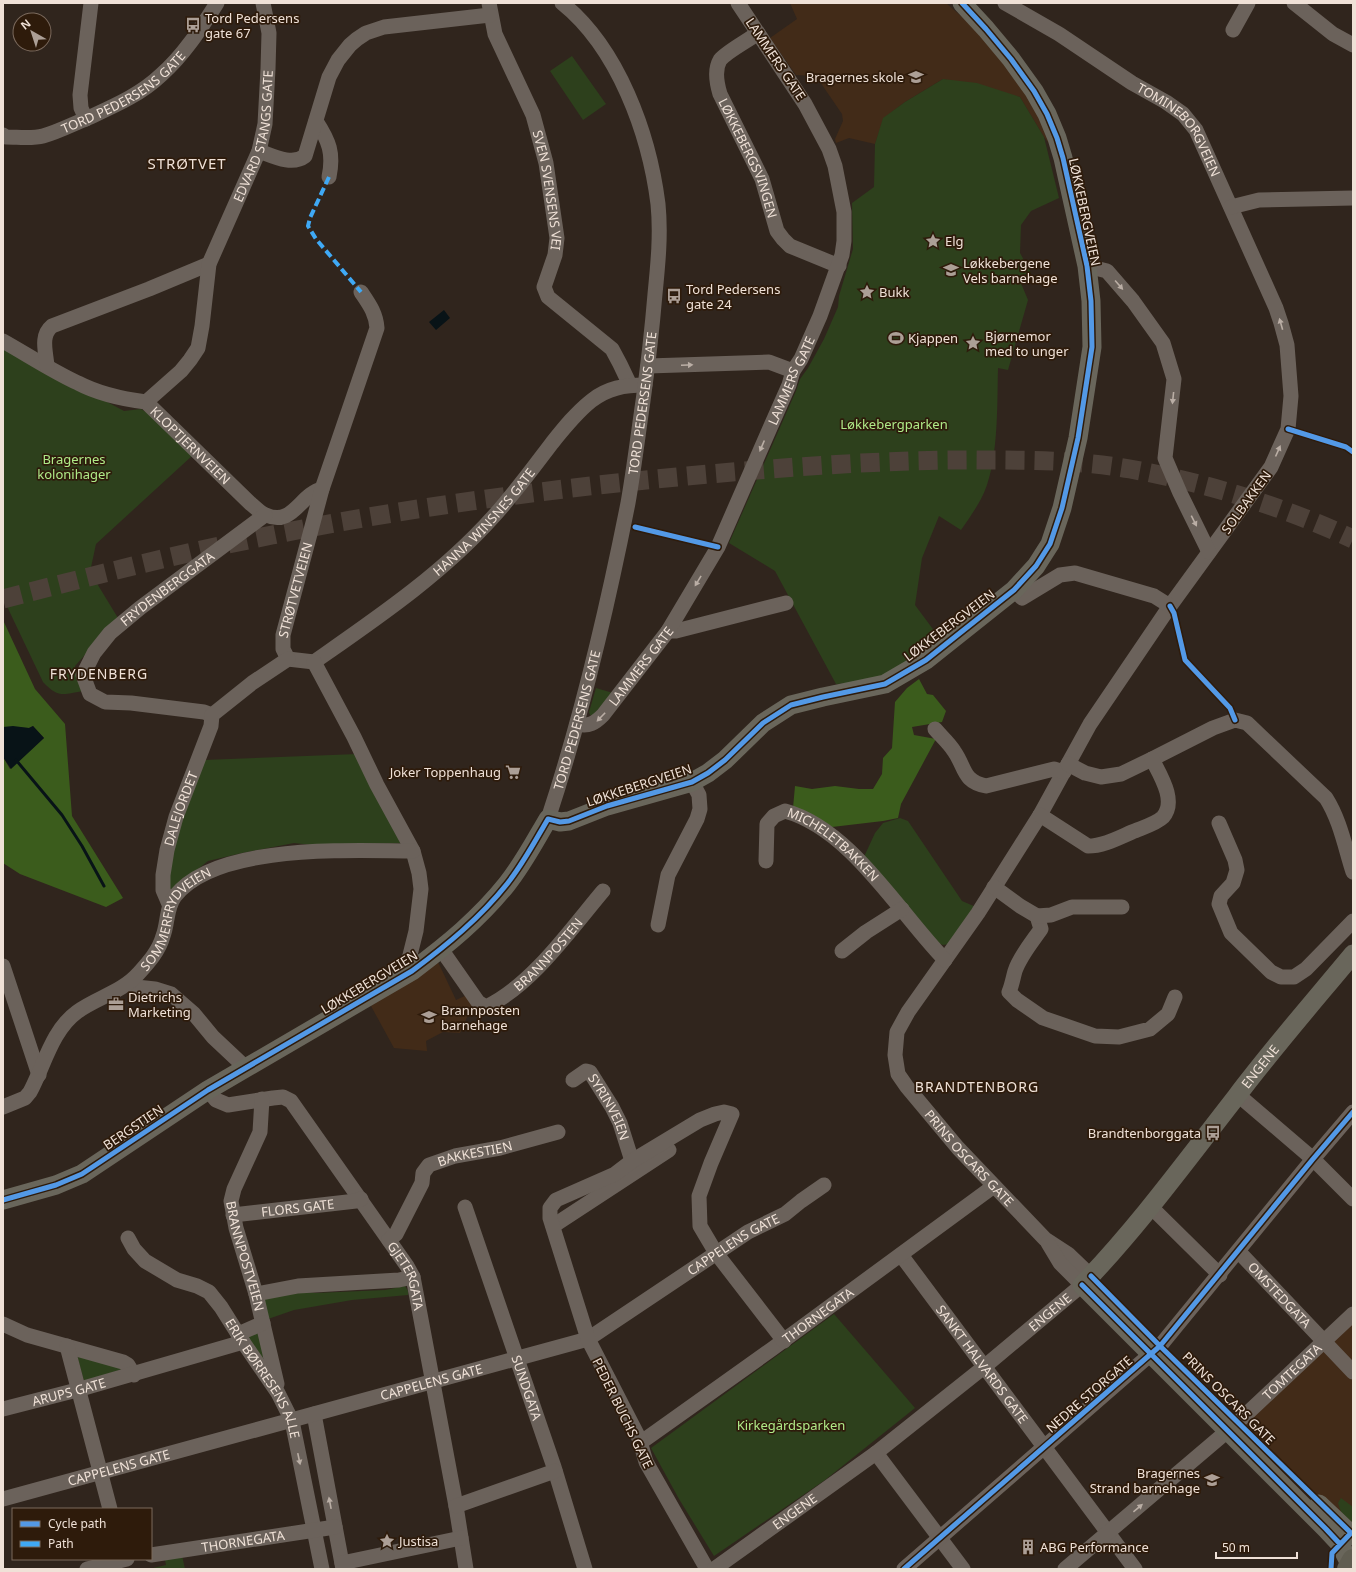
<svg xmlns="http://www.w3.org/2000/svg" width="1356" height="1572" font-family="'Noto Sans',sans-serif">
<rect width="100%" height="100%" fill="#30251d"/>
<path fill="#422b18" d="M790 3H946L977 30 1021 86 1046 130 1054 150 1044 137 1020 97 943 79 905 102 884 118 875 144 849 138 836 143 835 139 843 121 842 114 816 76 796 75 770 38 797 19Z
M438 962 456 1000 467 995 473 1004 460 1033 443 1032 426 1041 427 1051 394 1048 371 1006Z
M1353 1314V1533L1328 1512 1238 1422Z"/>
<path fill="#2d401c" d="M572 56 606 104 583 120 550 71Z
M943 79 977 83 1020 97 1044 137 1059 198 1031 211 1021 225 1020 253 1031 273 1018 276 1028 300 1008 370 998 368C997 405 999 466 981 499 975 510 968 520 961 530L939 516 922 558 915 605 941 640 897 669 867 682 836 684 775 571 729 543 796 391 800 379 808 368 824 339 838 307 839 296 853 249 852 203 874 187 875 144 883 118 905 102Z
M3 346 124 411 141 409 159 420 193 455 96 544 90 572 118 618 75 666 77 679 84 691C63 694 59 699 43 682L3 598Z
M596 688 613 693 592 716 590 715 589 712Z
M358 754 405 843 312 845 294 843 242 853 208 861 171 891 168 882 177 834 204 760Z
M900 818 908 821 962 901 976 907 949 944 943 945 937 943 863 859 875 833 883 823Z
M405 1286 408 1291V1295L352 1300 294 1310 268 1319 263 1299 297 1291 316 1293 385 1290Z
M834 1314 915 1408 825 1480 714 1556 679 1499 651 1448Z
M257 1329 272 1375 246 1334Z
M77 1356 123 1369 84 1381Z
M1341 1498 1353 1507V1523L1341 1512 1338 1503Z
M181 1551 185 1569H149L166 1565 164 1555Z"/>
<path fill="#3b5c1c" d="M3 620 35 689 65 724 72 816 123 898 106 907 20 874 3 863V757L10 769 44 738 33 726 29 728 3 727Z
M919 679 927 694 933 695 946 711 942 722 912 727 914 735 936 739 901 804 898 818 883 821 832 827 793 808 795 786 812 789 835 786 859 789H873L882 774 883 758 892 748 895 702 907 688Z"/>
<path fill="#081317" d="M444 310 450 318 436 330 429 322Z
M13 726 29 728 33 726 44 738 11 769 3 757V727Z"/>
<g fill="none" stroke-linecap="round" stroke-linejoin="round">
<path stroke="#081317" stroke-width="3" d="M16 760 62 815 82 846 104 886"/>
<path stroke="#4d4139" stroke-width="19" stroke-dasharray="19 10" stroke-linecap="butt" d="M3 599C92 576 181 553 272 535 416 506 563 487 709 474 803 466 898 459 992 460 1037 460 1085 461 1130 469 1207 483 1282 506 1353 539"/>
<g stroke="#6b625b" stroke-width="15">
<path id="s1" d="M489 3 495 34 533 115 546 163 557 238 555 255 544 287 548 297 612 349 620 364 630 385"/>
<path id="s2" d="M1005 3 1059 34 1132 83 1166 102 1183 114 1196 130 1276 308 1281 323 1287 345 1291 396 1288 429 1271 467 1170 606 1090 724 1040 815 978 913 908 1012 897 1032 895 1055 898 1074 907 1087 958 1148 1045 1239 1068 1254 1091 1276"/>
<path d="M1294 3 1333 34 1353 45"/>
<path d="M1233 30 1248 3"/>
<path id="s3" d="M758 33C749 40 726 52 720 60 714 70 717 84 720 94L762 179 777 231 783 239 790 246 839 266"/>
<path d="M86 119 81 108 80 95 91 3"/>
<path d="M316 121C329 141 334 153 329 177"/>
<path id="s4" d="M3 135 6 137C18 137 32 139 43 136 58 132 73 124 88 118 114 106 140 95 161 75 184 55 201 28 217 3"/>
<path d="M259 151C273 156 292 166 305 156L329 77 338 60 350 45 357 39 366 33 384 27 490 15"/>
<path d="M1231 207 1259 200 1353 198"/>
<path d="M1087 266 1107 271 1133 301 1163 343 1174 379 1165 458 1180 493 1209 552"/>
<path id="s5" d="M3 341C28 355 52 371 78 383 99 394 122 399 146 402L251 504C255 507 260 513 266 515 293 527 300 494 322 489"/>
<path d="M47 366C46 352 40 336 52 326L149 289 209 264"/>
<path d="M648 366 769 362 793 371"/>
<path id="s6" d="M146 402 181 371 190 360 198 348 202 326 209 264 259 151 265 124 268 69 269 33 263 3"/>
<path d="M1014 590 1022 598 1060 575 1075 573 1154 596 1170 606"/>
<path d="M668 631H676L786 603"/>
<path id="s7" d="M314 662C377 618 442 574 493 517 514 494 533 468 552 443 564 428 576 413 591 401 607 388 625 385 645 385"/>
<path id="s8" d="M314 662 288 659 283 649V635L322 489 377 328C376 313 369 304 361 292"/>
<path d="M314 662 354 737 377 785 413 851 419 873 421 889 416 931 409 959 412 971"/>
<path id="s9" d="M212 715 204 712 131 703 105 702 90 694 83 675 94 653 110 633 140 608 265 515"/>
<path id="s10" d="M577 724C589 727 595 723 603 715L668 631 718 547 770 428 789 385 793 371 801 359 820 316 842 255 844 241V212L835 166 829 149 805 104 738 3"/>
<path d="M935 729C941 736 949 743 954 751 966 768 962 781 986 786L1054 769 1064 772"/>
<path d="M1068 764 1085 773 1101 777 1121 774 1152 759 1213 728 1235 720 1247 723 1326 798C1340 820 1345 847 1353 872"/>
<path d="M1040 815 1088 846C1103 846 1118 838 1132 832 1141 828 1156 824 1163 817 1177 801 1160 775 1152 759"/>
<path id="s11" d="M548 819C582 716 607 609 628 503 634 469 638 435 643 401 648 365 652 330 655 294 658 264 661 234 658 204 649 133 618 48 562 3"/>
<path d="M1219 823 1235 860 1237 870 1233 883 1221 896 1219 904 1231 933 1271 972 1281 977H1294L1306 969 1353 921"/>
<path id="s12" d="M766 861 767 824 774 816 785 811C851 829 899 913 945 960"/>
<path d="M994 887 1020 906 1037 916 1041 929C1032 942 1020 956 1015 971 1013 978 1012 985 1009 992L1017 1000 1043 1018 1095 1036 1119 1037 1150 1029 1168 1014 1175 997"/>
<path id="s13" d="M169 904 163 890V875L167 850 176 817 211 726 212 715 252 683 288 659"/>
<path d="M1037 916 1051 915 1072 907H1122"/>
<path d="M658 925 668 875 697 819 700 809 699 795 692 782"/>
<path id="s14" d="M441 949 478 1002 486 1007C532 985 570 930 603 891"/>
<path d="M842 951 866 932 902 909"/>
<path d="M3 966 39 1075"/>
<path d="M129 983 136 987 155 989 171 994 194 1014 213 1037 246 1068"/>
<path id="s15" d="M573 1080 586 1071 590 1072 612 1107 620 1123 632 1161"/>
<path id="s16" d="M208 1090 216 1100 228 1105 273 1098 283 1097 291 1101 407 1266 413 1277 417 1298 456 1506 466 1569"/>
<path d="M1237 1094 1313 1159 1353 1199"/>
<path id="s17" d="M262 1099 260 1132 234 1189 231 1201 236 1228 256 1294 277 1384"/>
<path id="s18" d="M3 1107 25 1098 30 1092C44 1066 52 1030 77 1012 96 998 122 992 138 974 148 963 159 951 163 936 168 923 166 908 175 896 217 843 351 851 413 851"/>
<path d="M1150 1206 1220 1275"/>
<path id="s19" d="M465 1207 554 1467 585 1569"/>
<path id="s20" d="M233 1215 356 1201 361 1199"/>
<path d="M553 1226 669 1150"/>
<path id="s21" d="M128 1238 134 1249 145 1261 177 1280 197 1286 209 1292 221 1307 243 1342 278 1393 292 1421 322 1569"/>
<path id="s22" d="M389 1240 396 1234 422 1183 423 1173 429 1165 455 1156 500 1148 558 1132"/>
<path id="s23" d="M1239 1252 1353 1372"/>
<path id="s24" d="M901 1255 1135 1569"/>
<path d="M256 1294 298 1286 399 1280 413 1277"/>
<path d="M3 1324 27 1335 123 1362 128 1365 134 1375"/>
<path d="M238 1334 263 1323"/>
<path d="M67 1346 110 1509"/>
<path id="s25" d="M3 1409 77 1390 243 1342"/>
<path d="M314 1414 343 1569"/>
<path id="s26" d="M640 1443 772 1349 994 1186"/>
<path d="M876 1453 963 1569"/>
<path id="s27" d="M3 1499 588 1339 748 1232 785 1214 801 1201 824 1185"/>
<path d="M456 1506 555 1471"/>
<path id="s28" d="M151 1555 335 1527"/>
<path d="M342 1563 461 1538"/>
<path d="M87 1569 127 1559"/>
<path d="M707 1569 646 1462 639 1438 588 1339 550 1218V1208L556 1200 615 1174 632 1161 700 1120 715 1114 724 1112 732 1114 711 1163 699 1196 700 1226 716 1253 784 1341"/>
<path id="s29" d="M714 1569 876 1453 984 1367 1082 1285 1060 1263 1048 1243"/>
<path d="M904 1569 1160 1346 1313 1159 1353 1112"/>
<path id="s30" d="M1065 1569 1238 1422 1353 1314"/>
</g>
<g stroke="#69665b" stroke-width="19">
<path d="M3 1200 56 1185 82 1174 208 1090 412 971C447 945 480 918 507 884 523 864 535 841 548 819L560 822 569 821 607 806 692 782 708 773 725 760 763 723 791 705 823 697 885 684 926 660 1014 590 1036 566 1050 544 1062 508 1078 438 1092 347 1091 301 1087 266 1063 158 1057 138 1047 114 1034 91 1011 59 986 29 962 3"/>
<path d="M1319 1504 1353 1536"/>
<path id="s31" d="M1350 1564 1340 1544 1326 1529 1082 1285C1138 1227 1186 1161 1236 1097 1273 1048 1314 1001 1353 954"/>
</g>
<path stroke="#605d51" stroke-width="22" d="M1348 1569 1353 1560"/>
<path stroke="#3fa9f5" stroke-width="4" stroke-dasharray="8 4" stroke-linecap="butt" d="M329 177 310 218 308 226 316 239 361 292"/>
<g stroke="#2e1b0b" stroke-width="8">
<path id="cycleway" d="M1288 429 1346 447 1353 452
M635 527 718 547
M1170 606 1174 613 1185 660 1230 708 1235 720
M3 1200 56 1185 82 1174 208 1090 412 971C447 945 480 918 507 884 523 864 535 841 548 819L560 822 569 821 607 806 692 782 708 773 725 760 763 723 791 705 823 697 885 684 926 660 1014 590 1036 566 1050 544 1062 508 1078 438 1092 347 1091 301 1087 266 1063 158 1057 138 1047 114 1034 91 1011 59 986 29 962 3
M1091 1276 1160 1346 1351 1533 1332 1553 1331 1569
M1082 1285 1326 1529 1340 1544
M904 1569 1160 1346 1313 1159 1353 1112"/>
</g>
<use href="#cycleway" stroke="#5399e6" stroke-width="5"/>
</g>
<defs><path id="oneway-solid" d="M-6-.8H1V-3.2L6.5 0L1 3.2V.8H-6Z"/></defs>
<g fill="#baaea5">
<use href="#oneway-solid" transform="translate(1119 285) rotate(49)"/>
<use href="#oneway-solid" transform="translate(1281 324) rotate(-106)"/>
<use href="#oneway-solid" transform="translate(687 365) rotate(-2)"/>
<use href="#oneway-solid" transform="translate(1173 398) rotate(96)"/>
<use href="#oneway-solid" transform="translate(762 446) rotate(113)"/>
<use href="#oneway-solid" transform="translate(1278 451) rotate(-66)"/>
<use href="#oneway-solid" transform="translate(1194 521) rotate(63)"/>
<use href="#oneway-solid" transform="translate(698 581) rotate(121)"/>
<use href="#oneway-solid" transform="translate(601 717) rotate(134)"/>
<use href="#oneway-solid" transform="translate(299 1459) rotate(78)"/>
<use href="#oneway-solid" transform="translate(330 1503) rotate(-101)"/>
<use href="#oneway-solid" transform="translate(1138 1508) rotate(-40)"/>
</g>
<defs>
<g id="bus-bare" transform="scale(1.2)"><path d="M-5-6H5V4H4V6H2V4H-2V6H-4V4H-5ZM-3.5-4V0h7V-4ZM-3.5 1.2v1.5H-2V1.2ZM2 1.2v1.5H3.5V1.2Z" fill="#ac9f96" stroke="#2e1b0b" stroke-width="2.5" paint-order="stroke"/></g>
<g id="school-bare" transform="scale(1.2)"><path d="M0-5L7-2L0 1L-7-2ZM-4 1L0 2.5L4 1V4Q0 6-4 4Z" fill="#ac9f96" stroke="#2e1b0b" stroke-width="2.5" paint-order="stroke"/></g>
<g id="sight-bare" transform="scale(1.2)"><path d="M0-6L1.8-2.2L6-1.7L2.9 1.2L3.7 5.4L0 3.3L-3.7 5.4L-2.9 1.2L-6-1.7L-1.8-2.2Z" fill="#ac9f96" stroke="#2e1b0b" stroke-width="2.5" paint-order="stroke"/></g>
<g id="stadium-bare" transform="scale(1.2)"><path d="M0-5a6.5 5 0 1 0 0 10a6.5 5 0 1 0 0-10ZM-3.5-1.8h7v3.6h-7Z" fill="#ac9f96" stroke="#2e1b0b" stroke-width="2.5" paint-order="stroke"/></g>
<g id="supermarket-bare" transform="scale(1.2)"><path d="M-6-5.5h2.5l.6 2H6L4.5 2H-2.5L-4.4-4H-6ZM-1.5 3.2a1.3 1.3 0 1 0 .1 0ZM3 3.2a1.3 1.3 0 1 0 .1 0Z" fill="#ac9f96" stroke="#2e1b0b" stroke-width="2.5" paint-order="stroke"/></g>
<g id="office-bare" transform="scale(1.2)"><path d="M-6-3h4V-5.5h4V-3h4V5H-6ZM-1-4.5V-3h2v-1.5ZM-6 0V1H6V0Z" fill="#ac9f96" stroke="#2e1b0b" stroke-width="2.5" paint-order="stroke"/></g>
<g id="building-bare" transform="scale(1.2)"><path d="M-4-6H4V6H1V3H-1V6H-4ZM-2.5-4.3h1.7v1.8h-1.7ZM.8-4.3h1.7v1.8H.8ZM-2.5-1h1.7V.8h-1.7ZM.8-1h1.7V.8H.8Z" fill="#ac9f96" stroke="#2e1b0b" stroke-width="2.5" paint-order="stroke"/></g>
</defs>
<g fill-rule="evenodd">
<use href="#bus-bare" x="193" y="25"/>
<use href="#school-bare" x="916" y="77"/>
<use href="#sight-bare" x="933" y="241"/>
<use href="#school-bare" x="951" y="270"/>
<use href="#sight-bare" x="867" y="292"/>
<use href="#bus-bare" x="674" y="296"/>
<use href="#stadium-bare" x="896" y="338"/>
<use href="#sight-bare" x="973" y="343"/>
<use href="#supermarket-bare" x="513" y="772"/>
<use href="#office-bare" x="116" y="1004"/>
<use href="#school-bare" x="429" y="1017"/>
<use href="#bus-bare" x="1213" y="1133"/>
<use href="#school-bare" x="1212" y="1480"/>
<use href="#sight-bare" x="387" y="1541"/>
<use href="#building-bare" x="1028" y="1547"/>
</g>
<g text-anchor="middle" stroke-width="3.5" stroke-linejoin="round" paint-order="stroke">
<g font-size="13" fill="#efe1d7" stroke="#2e1b0b" text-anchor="start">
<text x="205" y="23">Tord Pedersens<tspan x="205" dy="15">gate 67</tspan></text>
<text x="904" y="82" text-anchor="end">Bragernes skole</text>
<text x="945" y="246">Elg</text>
<text x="963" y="268">Løkkebergene<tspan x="963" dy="15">Vels barnehage</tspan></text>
<text x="686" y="294">Tord Pedersens<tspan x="686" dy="15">gate 24</tspan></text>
<text x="879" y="297">Bukk</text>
<text x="985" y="341">Bjørnemor<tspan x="985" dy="15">med to unger</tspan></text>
<text x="908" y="343">Kjappen</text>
<text x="501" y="777" text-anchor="end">Joker Toppenhaug</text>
<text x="128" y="1002">Dietrichs<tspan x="128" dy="15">Marketing</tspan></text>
<text x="441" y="1015">Brannposten<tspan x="441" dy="15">barnehage</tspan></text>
<text x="1201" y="1138" text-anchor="end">Brandtenborggata</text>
<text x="1200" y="1478" text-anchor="end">Bragernes<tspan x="1200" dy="15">Strand barnehage</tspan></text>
<text x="399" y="1546">Justisa</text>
<text x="1040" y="1552">ABG Performance</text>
</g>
<g font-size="13" fill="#efe1d7" stroke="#2e1b0b">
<text transform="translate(776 59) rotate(56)" y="5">LAMMERS GATE</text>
<text dy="5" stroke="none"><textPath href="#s4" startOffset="133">TORD PEDERSENS GATE</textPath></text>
<text dy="5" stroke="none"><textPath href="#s2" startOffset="219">TOMINEBORGVEIEN</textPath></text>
<text dy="5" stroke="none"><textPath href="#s6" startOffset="297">EDVARD STANGS GATE</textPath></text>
<text dy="5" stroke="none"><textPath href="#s3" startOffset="152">LØKKEBERGSVINGEN</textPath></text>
<text dy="5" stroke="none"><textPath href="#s1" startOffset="198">SVEN SVENSENS VEI</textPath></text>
<text transform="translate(1085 212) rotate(78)" y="5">LØKKEBERGVEIEN</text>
<text dy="5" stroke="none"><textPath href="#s10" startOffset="415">LAMMERS GATE</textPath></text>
<text dy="5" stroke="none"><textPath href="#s11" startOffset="427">TORD PEDERSENS GATE</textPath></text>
<text dy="5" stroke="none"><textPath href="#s5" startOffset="219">KLOPTJERNVEIEN</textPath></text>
<text transform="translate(1246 502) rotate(-54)" y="5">SOLBAKKEN</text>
<text dy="5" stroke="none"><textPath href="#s7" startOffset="221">HANNA WINSNES GATE</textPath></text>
<text dy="5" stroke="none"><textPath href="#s9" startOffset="268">FRYDENBERGGATA</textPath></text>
<text dy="5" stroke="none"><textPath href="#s8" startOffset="98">STRØTVETVEIEN</textPath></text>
<text transform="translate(949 625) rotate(-37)" y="5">LØKKEBERGVEIEN</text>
<text dy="5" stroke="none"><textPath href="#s10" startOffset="91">LAMMERS GATE</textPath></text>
<text dy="5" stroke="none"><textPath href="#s11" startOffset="103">TORD PEDERSENS GATE</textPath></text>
<text transform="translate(639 785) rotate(-18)" y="5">LØKKEBERGVEIEN</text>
<text dy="5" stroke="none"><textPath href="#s13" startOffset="99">DALEJORDET</textPath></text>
<text dy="5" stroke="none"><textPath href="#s12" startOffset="119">MICHELETBAKKEN</textPath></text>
<text dy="5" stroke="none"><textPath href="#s18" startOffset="267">SOMMERFRYDVEIEN</textPath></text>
<text dy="5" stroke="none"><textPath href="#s14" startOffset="156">BRANNPOSTEN</textPath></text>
<text transform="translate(369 982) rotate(-31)" y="5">LØKKEBERGVEIEN</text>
<text dy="5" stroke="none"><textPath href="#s31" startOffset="670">ENGENE</textPath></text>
<text dy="5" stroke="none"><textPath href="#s15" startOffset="60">SYRINVEIEN</textPath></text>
<text transform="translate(133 1127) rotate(-34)" y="5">BERGSTIEN</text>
<text dy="5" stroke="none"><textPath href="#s22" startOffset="134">BAKKESTIEN</textPath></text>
<text dy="5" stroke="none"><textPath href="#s2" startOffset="1421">PRINS OSCARS GATE</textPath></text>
<text dy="5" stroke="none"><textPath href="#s20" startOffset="65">FLORS GATE</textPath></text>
<text dy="5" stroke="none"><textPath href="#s27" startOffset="780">CAPPELENS GATE</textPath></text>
<text dy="5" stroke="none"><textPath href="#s17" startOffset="165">BRANNPOSTVEIEN</textPath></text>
<text dy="5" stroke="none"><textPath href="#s16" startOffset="301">GJETERGATA</textPath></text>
<text dy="5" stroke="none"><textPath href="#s23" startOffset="59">OMSTEDGATA</textPath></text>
<text dy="5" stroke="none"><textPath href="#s29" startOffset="423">ENGENE</textPath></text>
<text dy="5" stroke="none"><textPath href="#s26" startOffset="219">THORNEGATA</textPath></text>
<text dy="5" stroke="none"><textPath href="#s24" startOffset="136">SANKT HALVARDS GATE</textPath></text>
<text dy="5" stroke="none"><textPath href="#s30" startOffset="301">TOMTEGATA</textPath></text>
<text dy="5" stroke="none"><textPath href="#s21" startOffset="203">ERIK BØRRESENS ALLE</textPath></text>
<text dy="5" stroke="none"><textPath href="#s27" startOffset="444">CAPPELENS GATE</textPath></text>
<text dy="5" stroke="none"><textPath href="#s19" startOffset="191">SUNDGATA</textPath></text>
<text dy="5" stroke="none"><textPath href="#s25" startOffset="68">ARUPS GATE</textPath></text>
<text transform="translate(1089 1394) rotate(-41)" y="5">NEDRE STORGATE</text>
<text transform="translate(1229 1398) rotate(45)" y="5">PRINS OSCARS GATE</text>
<text transform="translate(623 1413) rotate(64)" y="5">PEDER BUCHS GATE</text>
<text dy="5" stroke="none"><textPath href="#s27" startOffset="120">CAPPELENS GATE</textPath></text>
<text dy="5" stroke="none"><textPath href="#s29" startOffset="99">ENGENE</textPath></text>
<text dy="5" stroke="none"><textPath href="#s28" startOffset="93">THORNEGATA</textPath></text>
</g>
<g font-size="13" fill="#afea88" stroke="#2e1b0b">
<text x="894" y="429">Løkkebergparken</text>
<text x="74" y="464">Bragernes<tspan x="74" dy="15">kolonihager</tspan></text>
<text x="791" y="1430">Kirkegårdsparken</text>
</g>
<g font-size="14" letter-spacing="1" fill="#efe1d7" stroke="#2e1b0b">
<text x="99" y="679">FRYDENBERG</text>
<text x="977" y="1092">BRANDTENBORG</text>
</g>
<g font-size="15" letter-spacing="1" fill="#efe1d7" stroke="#2e1b0b">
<text x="187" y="169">STRØTVET</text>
</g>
</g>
<rect width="1356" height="1572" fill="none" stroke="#efe1d7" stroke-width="8"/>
<rect x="12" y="1508" width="140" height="52" fill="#2e1b0b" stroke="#7b6a5d"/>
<rect x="20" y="1521" width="20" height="6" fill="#5399e6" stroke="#7b6a5d"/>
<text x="48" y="1528" font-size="12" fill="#efe1d7">Cycle path</text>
<rect x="20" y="1541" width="20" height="6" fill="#3fa9f5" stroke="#7b6a5d"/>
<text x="48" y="1548" font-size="12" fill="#efe1d7">Path</text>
<g transform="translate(32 32) rotate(321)"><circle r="19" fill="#2e1b0b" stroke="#7b6a5d"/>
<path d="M0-3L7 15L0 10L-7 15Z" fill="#ac9f96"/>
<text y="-6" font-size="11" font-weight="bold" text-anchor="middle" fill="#efe1d7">N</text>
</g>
<path d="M1216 1552v6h81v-6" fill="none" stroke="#efe1d7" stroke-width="2"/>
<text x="1222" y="1552" font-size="12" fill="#efe1d7" stroke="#2e1b0b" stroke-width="3" paint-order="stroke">50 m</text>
</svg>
